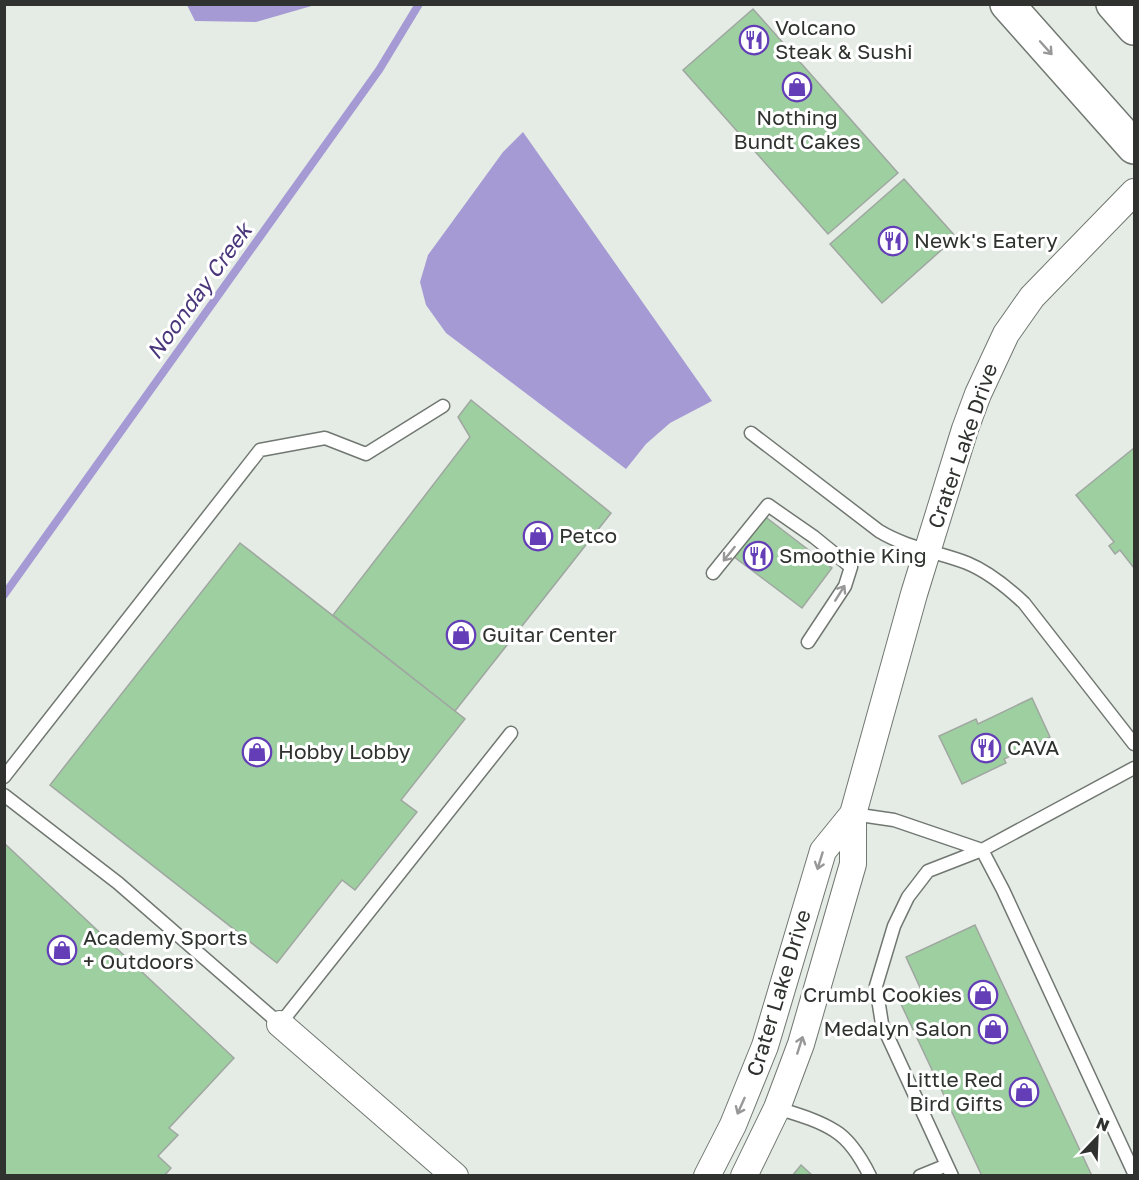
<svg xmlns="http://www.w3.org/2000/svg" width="1139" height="1180" font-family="'Golos Text',sans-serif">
<rect width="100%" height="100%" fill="#e5ece5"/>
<path fill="#a59ad4" d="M187 5H315L256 22 195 21Z
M523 132 712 401 670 423 646 444 626 469 446 333 426 305 420 282 428 255 503 152Z"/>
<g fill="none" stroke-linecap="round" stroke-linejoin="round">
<path stroke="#a59ad4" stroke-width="8" d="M4 595 379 70 419 4"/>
</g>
<path fill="#9dcfa1" stroke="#a0a6a0" stroke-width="1.5" d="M753 9 898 173 828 234 683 70Z
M904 179 956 237 882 303 830 244Z
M471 400 611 513 455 711 333 615 470 437 458 417Z
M1134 448V568L1120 550 1115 554 1109 546 1114 542 1076 495Z
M763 515 832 568 802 608 733 556Z
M240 543 465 719 401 800 417 812 355 890 342 880 277 963 50 785Z
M1032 698 1050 737 1004 759 1006 763 962 784 939 736 976 719 978 724Z
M4 843 234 1058 169 1128 178 1135 158 1156 171 1168 164 1176H4Z
M975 925 1092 1176H982L901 1004 923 994 906 957Z
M801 1165 813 1176H792Z"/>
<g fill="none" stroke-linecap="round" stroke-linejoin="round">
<g stroke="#717771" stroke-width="15">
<path id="service" d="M751 433 879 531C907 548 938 552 967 563 989 572 1007 587 1024 603L1134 744
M713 573 768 505 814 537 851 567 845 586 808 642
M4 777 260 450 325 438 366 454 443 406
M4 795 118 883 280 1024 511 733
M853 814 894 820 982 850 1003 890 1134 1173
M777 1108C796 1114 818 1120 835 1131 850 1140 862 1160 870 1176
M920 1176 947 1165
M952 1176 882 1024 876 986 894 926 908 897 928 871 982 850 1134 768"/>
</g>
<g stroke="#717771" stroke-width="28">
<path id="minor" d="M280 1024 455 1176
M707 1176 733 1125 765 1046 823 851 853 814
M744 1176 777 1108 801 1044 853 864V814L914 594 965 429 978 394 1006 334 1032 297 1134 192"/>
</g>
<g stroke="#717771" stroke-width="36">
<path id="primary" d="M1007 4 1134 147
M1113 4 1134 28"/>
</g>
<use href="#service" stroke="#fff" stroke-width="12"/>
<use href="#minor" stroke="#fff" stroke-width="26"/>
<use href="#primary" stroke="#fff" stroke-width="33"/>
</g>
<defs><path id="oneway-shaft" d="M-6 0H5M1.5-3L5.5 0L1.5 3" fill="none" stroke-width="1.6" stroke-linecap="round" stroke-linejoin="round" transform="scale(1.5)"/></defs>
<g stroke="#979897">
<use href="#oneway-shaft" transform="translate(1046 48) rotate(48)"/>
<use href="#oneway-shaft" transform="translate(729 554) rotate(129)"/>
<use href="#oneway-shaft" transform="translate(840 593) rotate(-58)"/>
<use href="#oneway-shaft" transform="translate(820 861) rotate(107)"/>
<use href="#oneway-shaft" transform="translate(800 1045) rotate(-72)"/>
<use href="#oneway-shaft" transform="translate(741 1106) rotate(114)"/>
</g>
<defs>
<g id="restaurant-ring" transform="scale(1.5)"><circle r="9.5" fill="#fff" stroke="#643eb7" stroke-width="1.5"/><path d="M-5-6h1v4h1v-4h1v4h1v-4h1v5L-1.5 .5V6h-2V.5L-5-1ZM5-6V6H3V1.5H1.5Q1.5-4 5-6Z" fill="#643eb7"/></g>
<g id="shop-ring" transform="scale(1.5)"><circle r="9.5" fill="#fff" stroke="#643eb7" stroke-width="1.5"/><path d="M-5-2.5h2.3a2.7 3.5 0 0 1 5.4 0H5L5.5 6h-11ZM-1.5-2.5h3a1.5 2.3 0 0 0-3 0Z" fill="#643eb7"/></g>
</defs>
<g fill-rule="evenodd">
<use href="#restaurant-ring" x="754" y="40"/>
<use href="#shop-ring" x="797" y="87"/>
<use href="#restaurant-ring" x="893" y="241"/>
<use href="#shop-ring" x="538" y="536"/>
<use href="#restaurant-ring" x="758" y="556"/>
<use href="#shop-ring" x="461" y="635"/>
<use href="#restaurant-ring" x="986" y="748"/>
<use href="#shop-ring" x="257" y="752"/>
<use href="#shop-ring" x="62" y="950"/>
<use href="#shop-ring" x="983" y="995"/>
<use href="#shop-ring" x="993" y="1029"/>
<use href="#shop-ring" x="1024" y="1092"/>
</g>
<g text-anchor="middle" stroke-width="6" stroke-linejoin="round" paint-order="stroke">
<g font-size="21" fill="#2f322f" stroke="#fff" text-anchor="start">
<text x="775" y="35">Volcano<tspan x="775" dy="24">Steak &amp; Sushi</tspan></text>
<text x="797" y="125" text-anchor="middle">Nothing<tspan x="797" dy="24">Bundt Cakes</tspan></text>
<text x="914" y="248">Newk's Eatery</text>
<text x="559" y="543">Petco</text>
<text x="779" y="563">Smoothie King</text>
<text x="482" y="642">Guitar Center</text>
<text x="1007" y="755">CAVA</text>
<text x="278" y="759">Hobby Lobby</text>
<text x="83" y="945">Academy Sports<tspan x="83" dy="24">+ Outdoors</tspan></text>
<text x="962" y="1002" text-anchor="end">Crumbl Cookies</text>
<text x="972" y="1036" text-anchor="end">Medalyn Salon</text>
<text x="1003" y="1087" text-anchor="end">Little Red<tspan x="1003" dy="24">Bird Gifts</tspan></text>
</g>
<g font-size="21" fill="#2f322f" stroke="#fff">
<text transform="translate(963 446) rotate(-71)" y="7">Crater Lake Drive</text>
<text transform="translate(779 993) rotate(-73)" y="7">Crater Lake Drive</text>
</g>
<g font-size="22" font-style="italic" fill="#49367b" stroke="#fff">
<text transform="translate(199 291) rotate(-54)" y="8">Noonday Creek</text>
</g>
</g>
<rect width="1139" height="1180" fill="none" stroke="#2f322f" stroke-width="12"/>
<g transform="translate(1097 1138) rotate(23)" stroke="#ffffff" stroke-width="4.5" paint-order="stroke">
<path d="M0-4.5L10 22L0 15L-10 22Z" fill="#2f322f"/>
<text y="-9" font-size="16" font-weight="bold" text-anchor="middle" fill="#2f322f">N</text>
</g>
</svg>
